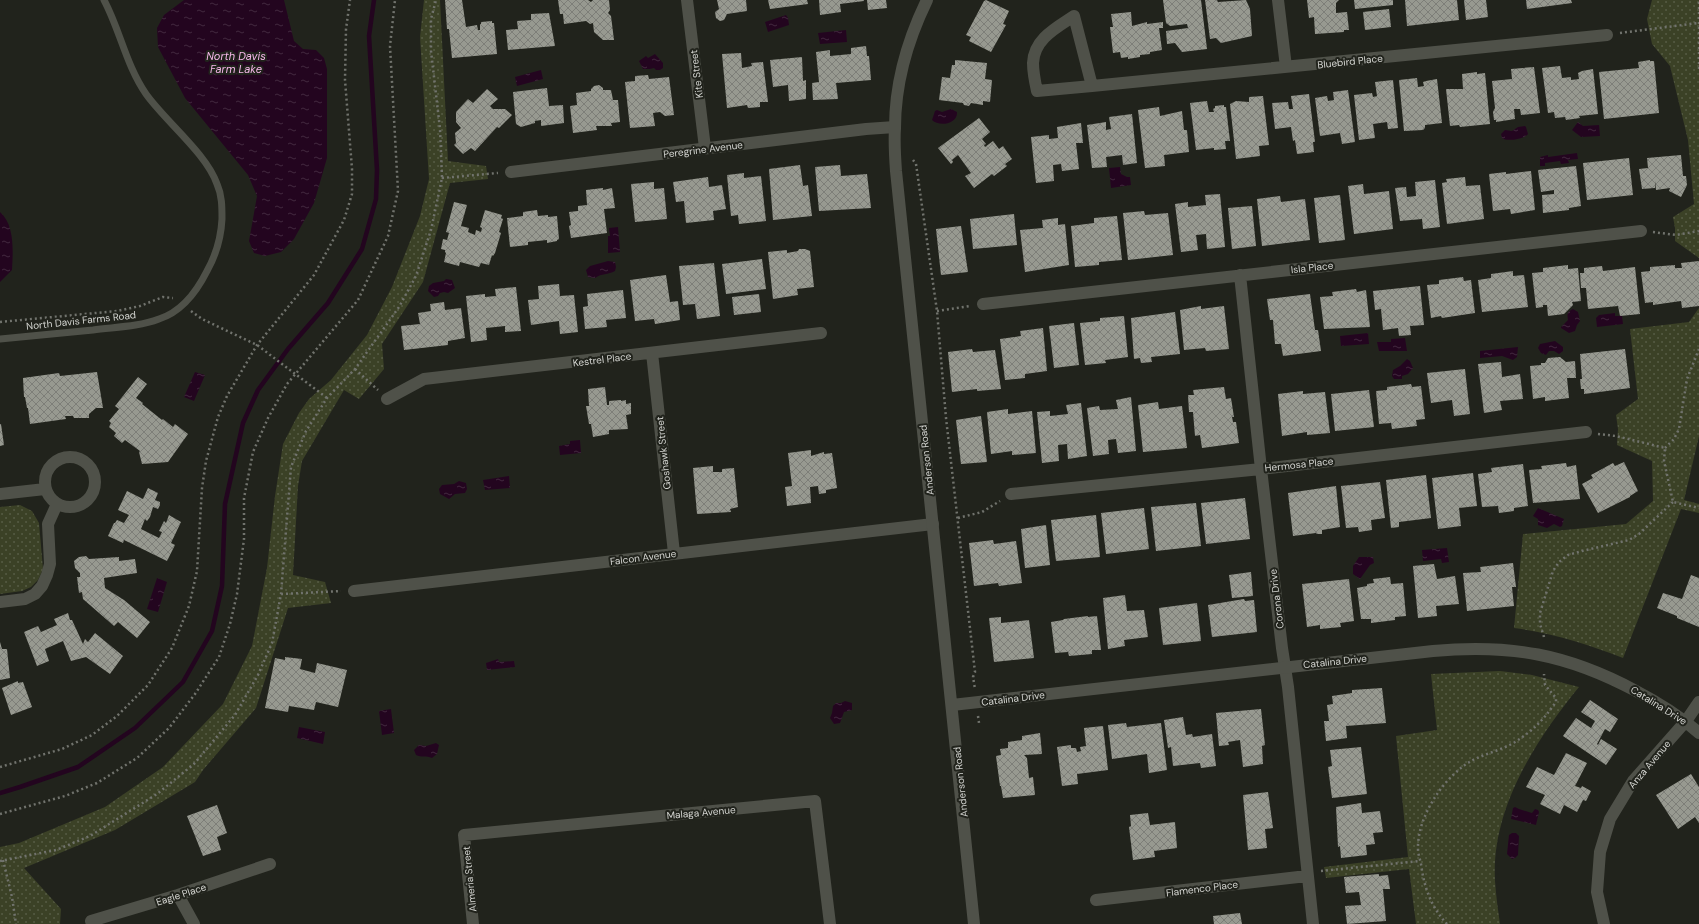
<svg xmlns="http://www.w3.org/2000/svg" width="1699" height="924" font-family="'DM Sans',sans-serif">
<defs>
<pattern id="park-dots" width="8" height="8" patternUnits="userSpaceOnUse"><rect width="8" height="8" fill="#3b4126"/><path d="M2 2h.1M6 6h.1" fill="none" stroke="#565c45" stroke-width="1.8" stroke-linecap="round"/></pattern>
<pattern id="water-ripples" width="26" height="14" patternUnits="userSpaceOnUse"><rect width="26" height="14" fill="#23051f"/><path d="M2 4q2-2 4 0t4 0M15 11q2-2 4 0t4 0" fill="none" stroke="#42293f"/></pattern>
<pattern id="building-cross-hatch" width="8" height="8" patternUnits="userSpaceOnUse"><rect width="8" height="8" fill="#979990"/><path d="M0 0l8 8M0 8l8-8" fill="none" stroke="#7d7e78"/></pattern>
</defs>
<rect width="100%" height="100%" fill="#21231c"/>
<path fill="url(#park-dots)" d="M424 0H440L448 161 486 166 488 179 450 183 423 282 382 344 384 369 359 399 344 390 302 461 298 486 293 575 325 582 331 603 288 608 256 708 203 770 195 782 115 830 24 868 61 909 60 924H0V847L19 843 105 807 163 767 223 704 252 646 267 568 275 496 283 444 299 413 309 399 331 380 367 335 392 287 420 216 429 179 420 37Z
M1652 0H1699V258L1675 241V228L1673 217 1694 204 1688 140 1670 66 1652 44 1647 19Z
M1699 308V436L1684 500 1699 504V513L1681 509 1623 658C1587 644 1552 633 1514 628L1523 534 1626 524 1653 501 1652 461 1617 445 1618 429 1616 415 1638 399 1630 329 1689 322Z
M20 505 32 511 39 523 43 569 38 580 31 587 22 591 0 594V507Z
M1500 671 1532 675 1579 687C1535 741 1491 809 1495 881 1496 896 1498 910 1500 924H1416L1409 869 1326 878 1324 867 1408 857 1396 736 1437 730 1431 674Z"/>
<path fill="url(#water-ripples)" d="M184 0H284L294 41 303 49 316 50 324 58 327 69V158L314 203 294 239 281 252 265 256 254 253 249 241 257 196 248 175 185 98 158 47 157 28 164 15Z
M786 15 788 18 789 25 768 32 765 22Z
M846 30 847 42 820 44 818 33Z
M655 54 663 63V68L660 70H656L654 68 650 69H643L639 61 646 56 648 58Z
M541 70 543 79 517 86 515 77Z
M951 109 957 112C958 124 939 127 932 120L935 111 937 110 942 112Z
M1578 122 1583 126 1599 125 1600 136 1581 137 1572 130Z
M1525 126 1526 127 1528 134C1525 139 1506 142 1502 138L1501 134 1505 130 1512 131 1518 127Z
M1577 153 1578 159 1568 160 1569 163 1561 164 1560 161 1545 163V166H1540V157L1548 155V157Z
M1120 167 1121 174 1127 177H1130L1131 185 1111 188 1109 168Z
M0 212C15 225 13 251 12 270L0 282Z
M618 227 620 252 608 253V236H610L609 228Z
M608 261 615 262 616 267 615 271C608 275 602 273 595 278L588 277 586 270 590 266Z
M446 279 452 280 455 288 448 293 444 292 440 293 438 296 434 297 428 291 429 286 433 283 444 281Z
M1573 309 1578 312 1580 321 1577 325 1575 331 1569 333 1561 328V327L1568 320C1567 314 1567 312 1573 309Z
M1615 313V316H1622L1623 324 1597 327 1596 318 1599 315Z
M1368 333 1369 344 1341 346 1340 336Z
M1405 338 1407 351H1379L1377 342H1391V339Z
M1555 341 1563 347V351L1559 354 1554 351H1549L1546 355 1541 353 1538 348 1540 344Z
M1518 347 1517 357 1513 360 1502 356 1480 358V351Z
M1407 359 1410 361 1413 368 1408 374 1402 376V379H1394L1392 376 1393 370 1400 366Z
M195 372 205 375 194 401 184 397Z
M580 440 581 453 560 455 559 446 570 444V441Z
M509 476 510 488 485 490 483 480Z
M459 481 466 483 467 489 465 493 455 494 449 499 440 494 439 489 442 485 454 484Z
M1538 508 1564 519 1562 526 1560 527 1554 524 1547 528 1538 525V519L1533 516Z
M1447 548 1449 562 1442 563 1441 559 1423 561 1422 550Z
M1359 557H1373L1374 563 1370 565 1360 579 1353 574V566Z
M157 578 167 582 158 612 147 609Z
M498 659 499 662 514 661 515 667 487 670 486 663Z
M845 701 852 703V710L844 712 840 723 834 724 830 718 832 713 833 706 836 703H841Z
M391 709 394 733 382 735 379 711Z
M299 727 325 732 323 744 297 738Z
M436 743 439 745 437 754 432 758C426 755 421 758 416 755L414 750 419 745 426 746Z
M1515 807 1519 809 1532 813 1535 809 1538 810 1539 812 1536 825 1511 819 1513 808Z
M1512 833H1516L1519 836 1518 855 1515 858 1512 859 1507 854 1509 835Z"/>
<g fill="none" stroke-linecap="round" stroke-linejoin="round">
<path stroke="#23051f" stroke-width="4.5" d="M0 793 20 787 78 767 135 728 183 682 212 631 222 586 225 504 243 423 258 390 288 349 328 303 362 249 376 199 377 170 369 36 374 0"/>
</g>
<path fill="url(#building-cross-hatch)" d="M445 0H462L466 27 477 25 478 30H480V24H481V22L492 21V23H494L497 54 452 58 449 29H447Z
M558 0H588L591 2 593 0H609L610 10 608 13 611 16 614 40H603L594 32 593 23 590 24 586 21 564 24 563 14H560Z
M717 0H746L747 11 727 14 724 20 720 21 716 18 715 12 719 9Z
M768 0H807L808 4 770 9Z
M819 0H864V1L840 4 841 12 820 15Z
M867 0H886L887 8 868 10Z
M986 0 1009 11 1003 24 1006 25 991 52 969 41 971 37 966 35 984 1Z
M1163 0H1201L1207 49 1182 52 1175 43 1167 44 1166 31 1188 28 1187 24 1170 26 1166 23Z
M1205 0H1217L1218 2 1246 0 1250 9 1252 36 1221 43 1216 38 1210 39Z
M1307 0H1339L1336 3V13L1347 12 1349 30H1344V32L1315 34 1314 17 1309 18Z
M1354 0H1393V5L1355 9Z
M1405 0H1457L1459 20 1407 26Z
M1464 0H1486L1488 17 1466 20Z
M1526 0H1571L1572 3 1527 9Z
M1389 9 1391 27 1365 30 1363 12Z
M1131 12 1132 26 1147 22V24L1163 22V28H1159L1162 50 1150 52V54L1140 55V57L1128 59V57L1121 58 1120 52 1113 53 1110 27H1113L1111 14Z
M549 13 555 46 508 50 506 30 518 29 517 21 531 20V14Z
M866 46 867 56H869L871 80 836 83 838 99 813 100 812 83 819 82 816 52 830 50V56L851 54V48Z
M741 53 742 68 752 66 751 63 763 62 768 102H760V107L748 108 747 105 727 108 722 54Z
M802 57 803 81 806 80V99L789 101 788 85 773 87 770 60Z
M955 60 987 63 985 79 992 80 990 102 983 101V105L971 103 969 106 964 105 963 103 939 100 942 77 950 78 952 65H955Z
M1650 60V61H1654L1659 113 1604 119 1599 72 1639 68 1638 62Z
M1560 66 1562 78 1571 77V80L1579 79 1578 73 1582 71 1593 69 1598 114 1579 116 1580 118 1566 120 1565 117 1555 118 1554 112 1548 113 1542 68Z
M1534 67 1540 113 1521 115 1520 109H1514L1515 119 1496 122V120H1494L1493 112 1495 108 1492 81 1512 79 1511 69Z
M1477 72V74L1485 73 1490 124 1460 127 1459 125 1450 126 1446 89H1463L1462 74Z
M648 75 649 79 669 77 674 115 665 116 660 112 653 113 655 126 630 128 625 82 635 81V76Z
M1417 78 1418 87 1424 86 1423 82 1426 81 1437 79 1442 123 1425 125V128L1423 130 1404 131 1399 80Z
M1393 80 1398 128 1388 129 1387 122 1373 124 1375 138 1359 140 1354 95 1372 93 1373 97 1377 96 1375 82Z
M599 85 603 88V90H611L613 100H618L620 122 611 123 612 126H596L597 130 573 133 570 106 577 105 576 93 591 91V89L594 86Z
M547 88 549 106 563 105 564 123 541 126V120L535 121V123L521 127 516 124 513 92Z
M487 89 498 99 490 106 493 109H505L512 115 499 128 497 127 475 151 471 148 463 154 454 145 456 143 455 133 461 128 456 122V112L468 99 473 103Z
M1348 90 1355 142 1342 144 1340 133 1320 136 1315 98 1327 96 1328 101 1334 100 1333 92Z
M1309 94 1315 142H1313L1314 152 1297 154 1295 140 1293 141 1291 127 1275 129 1272 103 1288 102 1289 109H1293L1291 96Z
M1263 96 1269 145 1259 146 1260 156 1236 159 1230 104 1236 101 1249 102V97Z
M1207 101 1209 112H1214L1213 109 1215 108V106L1224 105V107H1226L1230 141H1225L1226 149 1214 150V148L1196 150 1190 103Z
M1159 107 1160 116 1182 111 1184 130H1187L1189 152 1164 155 1165 166 1145 168 1138 110Z
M1132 114 1137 163 1123 165 1122 155 1106 157 1107 167 1092 168 1087 125 1106 122V130L1111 129 1109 117Z
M979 118 990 132 982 139 986 144 984 145 985 147 993 141 999 149 1003 146 1012 159 1005 164 1007 166 994 176 992 174 974 188 965 176 971 173 958 155 952 160 953 162 951 164 938 148Z
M1081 123 1083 143H1076L1079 169 1062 171 1061 164 1053 165 1054 181 1036 183 1031 137 1049 135V139L1058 138 1057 127Z
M1681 155 1683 176H1686L1687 185 1681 197 1669 191 1670 188 1656 190 1655 181V188L1642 189 1639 169 1648 168 1647 158Z
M1629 158 1633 195 1587 200 1583 163Z
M800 165 803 186 808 185 812 216 773 220 769 169Z
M840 165 841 176 867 174 871 208 819 211 815 167Z
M1576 166 1581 206 1569 208V210L1543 213 1542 195 1554 194V190L1541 192 1538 170Z
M1531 171 1535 210 1511 214 1510 209 1493 211 1489 174 1506 172V174Z
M744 173V178L761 176 766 221 739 224 738 215 731 216 727 175Z
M708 177 709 187 722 185 726 209 713 211 714 220 686 223 684 201 676 202 673 182Z
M1465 177 1466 186 1480 185 1484 219 1447 224 1442 183 1447 182 1446 179Z
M1435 180 1440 227 1423 229 1422 219 1400 221 1395 188 1406 187 1407 197 1416 196 1415 182Z
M654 182V189L664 188 667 219 635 222 631 184Z
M1363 184 1364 194 1389 191 1393 229 1354 234 1348 186Z
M603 188V190L612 188 615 208 604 209 607 233 571 238 569 226 571 225 569 212 578 211V206L587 205 586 190Z
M1220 194 1225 247 1207 249 1206 234 1196 235 1198 250 1181 252 1175 204 1188 202V207L1206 205 1205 195Z
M1340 195 1345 240 1319 243 1314 198Z
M1280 196 1281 202 1305 199 1310 240 1262 246 1257 199Z
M454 202 467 205 461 226 469 228 468 232 475 235 476 230 481 232 482 228 480 227 485 210 502 215 501 218 503 219 499 232 501 233 495 253 493 256 492 255 489 265 481 263 479 267 460 262 459 266 444 262 446 253 445 252V250L441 249 443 239 447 240 449 233 446 232Z
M1252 206 1256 246 1232 249 1228 208Z
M537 210 538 216 548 215V217L557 216 559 239 557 240V241L547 243V240L528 242V245L510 247 507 218 523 216V212Z
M1144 211 1145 215 1168 213 1173 255 1128 260 1123 213Z
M1014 214 1017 245 973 249 970 219Z
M1117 216 1122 260 1099 262V265L1075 267 1071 226 1094 223V218Z
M1058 218V225L1065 224 1069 265 1025 272 1020 230 1043 228 1042 220Z
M961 226 968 272 941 275 936 229Z
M799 249H805L810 251 814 287 797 289 798 295 773 299 768 252 787 250V253L798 251Z
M762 259 766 289 726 294 722 264Z
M1699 261V306L1682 308 1681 301 1653 305V302L1645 303 1641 272 1650 271V267L1675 265V268H1682L1681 263Z
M714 263 720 316 697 319 695 304 683 305 679 266Z
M1568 265V269L1578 268 1581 301 1572 302 1573 305 1564 314 1548 316 1547 305H1543V307L1536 308 1532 273 1543 272V268Z
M1602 266 1603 271 1635 267 1640 314 1620 316 1618 306 1588 309 1586 288H1581L1580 273H1584V268Z
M1513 271V276L1524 275 1528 307 1482 312 1478 280 1491 278V274Z
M666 275 670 302 678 301 680 320 655 324 654 319 635 321 630 280Z
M1463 277 1464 281 1471 280 1475 313 1442 318 1441 316 1431 318 1427 285 1439 284V280Z
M559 284 560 296 574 295 578 332 560 334 559 321 531 325 528 300 539 299 538 286Z
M1420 286 1424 325 1410 326 1411 335 1399 336 1398 328 1383 330 1381 309 1375 310 1373 291Z
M516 287 521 331 505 332V326L486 328 487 340 471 342 466 296 485 294V297L496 296 495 289Z
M1356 289 1357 292 1366 290 1370 327 1324 329 1320 297 1333 296 1332 292Z
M623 290 626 318 606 320 607 327 585 329 583 307 588 306 587 294Z
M759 294 761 312 734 315 732 297Z
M1310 294 1315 330H1318L1321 351 1283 356 1281 344H1275L1273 320H1270L1267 299Z
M444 302 445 310 461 308 465 338 448 341V345L404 350 401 326 420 324 418 313 431 311 430 304Z
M1201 306V309L1224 306 1229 349 1206 351 1205 348 1184 350 1180 310Z
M1175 312 1180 354 1151 357 1152 362 1141 363 1140 358 1134 359 1131 318Z
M1124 316 1128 357 1105 360 1106 363 1085 365 1080 323 1100 321V318Z
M1074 323 1079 365 1054 368 1049 326Z
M1043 328 1047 371 1025 374V378L1005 380 1000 339 1021 336 1020 331Z
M972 349 973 352 995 350 1001 389 977 391V389L952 392 948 352Z
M1625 349 1630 388 1584 394V389H1581L1580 379H1582L1580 354Z
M1560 357 1566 362 1575 361 1576 378H1567L1569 398 1545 401V397L1533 399 1530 366 1541 365V363H1545L1548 358Z
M1501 362 1502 377 1520 374 1523 399 1500 401 1502 410 1484 413 1478 364Z
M1465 369 1470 414 1454 416 1452 400 1431 403 1427 373Z
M97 372 103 408H96L89 414V418H74L73 416H65L66 419 30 424 28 408H27L25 397H24L23 378 59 373 60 376Z
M138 377 147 384 136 398 143 403 142 404 162 420 163 419 173 427 175 424 188 434 168 462 142 464 139 452 140 451 125 440 122 443 114 436 116 433 109 427 111 423 109 421 119 409 115 406Z
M1411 384 1412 387 1421 386 1425 419 1416 420 1417 426 1392 429 1391 423 1379 424 1376 391 1387 390V387Z
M605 387 607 405H609V401L621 400V401L626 400V404L631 403V414L626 415 628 429 609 430V434L593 437 591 424H589L586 406H589L588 389Z
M1224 387 1226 399 1231 398 1234 417H1232L1233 422H1236L1239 443 1202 448 1200 435 1195 436 1193 412H1189L1188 395H1194L1193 390Z
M1369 390 1374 427 1335 431 1331 394Z
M1303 391V394L1325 392 1330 433 1307 435V432L1282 436 1278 394Z
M1131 397 1136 451 1118 453 1116 439 1108 440 1109 454 1093 456 1087 408 1099 406 1100 410 1118 409 1116 400Z
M1158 402 1159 409 1182 406 1187 448 1143 452 1138 405Z
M1081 403 1087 456 1068 459 1067 444 1058 445 1059 461 1042 463 1037 412 1050 411V416L1068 414 1066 405Z
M1008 409V414L1032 411 1036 453 1012 455V451L991 454 987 412Z
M981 416 987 462 961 464 956 420Z
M0 424H1L4 445 0 446Z
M811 450V456L824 452V454L832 453 837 488 826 490V493L819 494 818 486 810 487 811 503 787 506 785 487 792 486 788 453Z
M1624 462 1638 491 1630 496V497L1598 513 1582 484 1593 478 1591 475 1613 463 1615 466Z
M1566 463 1567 467 1576 465 1580 499 1533 503 1529 470 1542 469 1541 466Z
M1523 464 1528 506 1514 508V511L1499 513 1498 506 1482 507 1478 474 1492 472 1491 468Z
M713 466V472H722V469L734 468 738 507 730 509 731 512 697 514 693 468Z
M1473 473 1477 506 1459 508 1461 526 1438 529 1432 478Z
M1426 475 1431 518 1399 522V527L1391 528 1386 480Z
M1380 482 1385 518 1371 520 1372 530 1359 532 1358 527 1346 528 1341 486Z
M1336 486 1340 527 1322 530V534H1317L1316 533 1293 536 1288 493Z
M148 488 158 493 155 500 160 502V505L158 509 153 507 150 517 147 521 145 519 141 529 159 538 162 532 159 531 164 521 166 523 169 515 181 522 171 543 175 545 167 561 124 540 123 543 108 536 114 523H115L117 520 124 523 129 515 118 510 127 491 143 499Z
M1245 498 1250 539 1206 544 1201 503Z
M1196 503 1201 546 1156 551 1151 507Z
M1144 508 1149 549 1106 554 1101 513Z
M1096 515 1100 557 1056 561 1051 520Z
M1046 525 1050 565 1025 568 1021 529Z
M993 540 994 544 1016 541 1022 583 999 586 998 583 974 586 969 543Z
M86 556 89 559 119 557V561L135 559 137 573 104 578 105 588 124 600 150 622 137 638 118 622 114 626 83 599 82 592 79 593 77 577H80V573L75 568 74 561 79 557Z
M1513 563 1516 587H1512L1514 606 1467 611 1463 573 1481 572 1480 567Z
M1434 564 1437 579 1455 576 1459 604 1436 606 1437 616 1418 618 1413 566Z
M1251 572 1253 596 1232 598 1229 575Z
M1691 575 1699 578V627L1677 618V616L1657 608 1663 593 1682 599Z
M1390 577 1391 584 1403 583 1406 616 1395 617V620L1371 623V619H1361L1357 588 1367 586V584L1374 583 1373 579Z
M1349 579 1354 621 1340 623 1341 627 1320 629V625L1307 627 1302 584Z
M1125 595 1127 611 1144 610 1148 637 1124 640 1125 646 1108 649 1103 598Z
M1244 599 1245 601 1254 600 1257 632 1212 637 1208 605Z
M1197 603 1201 641 1163 645 1159 608Z
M68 613 70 620H72L83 644 85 639 88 642 95 633 123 656 110 674 86 657 71 661 63 641 45 649 49 661 37 666 24 632 38 626 41 632 57 625 54 619Z
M1088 616V617L1097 616 1101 650H1092V654L1069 656 1068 652 1055 653 1051 622 1063 620 1064 619Z
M1001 617V623L1029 620 1034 658 994 662 989 618Z
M0 642 2 649H7L10 678 0 680Z
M285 657 302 659 300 669 315 673 317 663 347 670 338 707 316 702 314 710 289 706 288 712 265 708 275 658 285 660Z
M18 681V683L23 682 32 707 11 715 2 688Z
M1382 688 1386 723 1346 726 1347 738 1326 741 1324 721H1329L1327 705 1333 704 1332 696 1352 693V690Z
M1590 700 1618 719 1610 732 1605 729 1597 744 1598 745 1601 739 1617 749 1606 765 1563 736 1576 718 1591 728 1595 721 1581 712Z
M1261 709 1265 745 1262 746 1263 764 1243 767 1240 740 1228 742 1229 745 1219 746 1216 713Z
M1183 717 1186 735 1192 734 1193 737 1212 734 1216 766 1201 768 1200 763 1173 766 1171 747 1168 748 1164 720Z
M1126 723 1127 727 1161 723 1167 770 1149 773 1147 754 1112 759 1108 725Z
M1103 726 1108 770 1077 774 1078 784 1062 786 1057 747 1071 745V748H1076L1077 752 1081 751 1080 747 1086 746 1084 728Z
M1040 733 1042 754 1024 755 1027 758 1029 778 1033 777 1035 795 1003 798 1001 786H1000L996 756 1001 755 1000 749 1008 748V742L1022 740V736Z
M1361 747 1367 794 1332 798 1328 767 1332 766 1330 750Z
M1566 753 1587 763 1575 786 1581 788 1582 786 1591 791 1586 801 1583 800 1577 812 1564 805 1560 814 1540 804 1545 795 1526 787 1537 767 1554 775Z
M1691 774 1699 787V823L1695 817 1678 829 1656 795Z
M1268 792 1273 828 1265 829 1267 848 1248 850 1243 795Z
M1361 803 1362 813 1380 811 1383 832 1373 833 1375 844 1366 845 1367 855 1341 858 1340 846 1338 847 1336 807Z
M217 805 227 833 217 837 221 850 203 856 187 816Z
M1148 813 1150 825 1175 822 1177 848 1154 851 1155 857 1133 860 1129 827 1131 826 1130 815Z
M1379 874V876L1388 875 1390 889H1383L1386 921 1347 924 1345 906 1361 905 1359 892 1346 893 1344 877Z
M1240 913 1242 924H1214L1213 916Z"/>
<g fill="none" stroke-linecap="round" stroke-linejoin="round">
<path stroke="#71736d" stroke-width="2.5" stroke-dasharray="2 3" stroke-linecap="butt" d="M1699 2V72
M1620 33 1698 23
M913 160 916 164 937 311 946 418 975 672 973 677 975 689
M442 178 498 173
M1653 232 1676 235 1699 231
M191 311 202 319 257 345 327 398
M937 311 970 306
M0 322 117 311 140 306 163 297 173 298
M355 369 378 390
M1598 434 1616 436 1665 448 1664 461 1673 502 1699 508
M1665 448 1674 439 1679 429 1687 379 1699 349
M958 518 982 512 1000 501
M281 594 341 591
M1544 637 1540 624V613L1553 571 1559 562 1568 555 1582 551 1629 540 1639 534 1673 502
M978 716 979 723
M0 767 62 749 92 735 117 716 148 685 172 648 189 606 197 571 202 488 206 461 218 417 227 396 257 345 314 275 344 220 352 194V169L345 80 346 29 350 0
M0 814 65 796 97 783 137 758 169 728 195 694 219 657 230 624 237 594 244 539V498L253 452 268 418 287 384 358 300 388 236 398 191 390 46 395 0
M3 860 12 897 16 924
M0 861 56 850 90 836 157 794 194 764 235 715 258 675 272 643 281 594 291 467 306 431 327 398 355 369 399 307 416 276 431 230 442 178 440 129 431 51V19L436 0
M1321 871 1420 861
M1447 924C1431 907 1424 887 1421 864 1420 859 1418 854 1418 849 1417 816 1445 775 1473 760 1487 753 1502 750 1515 742 1534 730 1543 720 1556 702V698L1545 685 1544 674"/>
<path stroke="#4f5149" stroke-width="7" d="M0 339C31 336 62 333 93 330 115 327 138 327 159 319 181 312 197 291 207 271 216 255 221 238 222 219 222 207 222 195 217 184 206 153 166 122 146 94 126 65 120 30 104 0"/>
<path stroke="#4f5149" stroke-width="12" d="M687 0 705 148
M1278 0 1286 67
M1092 86 1074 16C1056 28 1034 39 1033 63 1033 72 1035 82 1037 91L1092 86 1607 35
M511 172 866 129 895 127
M1240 275 1261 469 1282 648 1288 687 1313 924
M983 304 1641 231
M652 353 674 553
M387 399 424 379 821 333
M45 482a25 25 0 1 1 50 0a25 25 0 1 1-50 0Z
M0 494 45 489
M1011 494 1261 469 1586 432
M354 591 933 524
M0 602 25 599 35 594 42 586 47 575 50 564 48 524 57 504
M178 895 194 924
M1096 900 1307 876
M91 921 178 895 270 864
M473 924 464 835 815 801 830 924
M1604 924 1597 892 1600 852 1610 819 1633 781 1686 721 1699 702"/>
<path stroke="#4f5149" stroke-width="12" d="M927 0C908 39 895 84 895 128 894 142 895 157 896 171L974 924
M952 705 1433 651C1511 644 1567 654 1636 691 1659 703 1680 716 1699 733"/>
</g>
<g text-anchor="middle" stroke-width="4" stroke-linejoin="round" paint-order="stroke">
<g font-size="10" fill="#d5d6d2" stroke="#21231c">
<text transform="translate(1350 61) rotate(-6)" y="4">Bluebird Place</text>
<text transform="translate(696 74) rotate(-97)" y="4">Kite Street</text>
<text transform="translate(703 149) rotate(-7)" y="4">Peregrine Avenue</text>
<text transform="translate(1312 267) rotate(-6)" y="4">Isla Place</text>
<text transform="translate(81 320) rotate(-6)" y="4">North Davis Farms Road</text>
<text transform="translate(602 359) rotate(-7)" y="4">Kestrel Place</text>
<text transform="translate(663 453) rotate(-96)" y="4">Goshawk Street</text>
<text transform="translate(926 460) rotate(-96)" y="4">Anderson Road</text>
<text transform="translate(1299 464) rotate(-6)" y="4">Hermosa Place</text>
<text transform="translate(643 557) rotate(-7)" y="4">Falcon Avenue</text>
<text transform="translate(1276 599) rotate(-97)" y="4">Corona Drive</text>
<text transform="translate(1335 661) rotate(-6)" y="4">Catalina Drive</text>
<text transform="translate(1013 698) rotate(-7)" y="4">Catalina Drive</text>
<text transform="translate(1659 705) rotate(32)" y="4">Catalina Drive</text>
<text transform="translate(1649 764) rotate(-50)" y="4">Anza Avenue</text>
<text transform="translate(960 782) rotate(-96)" y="4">Anderson Road</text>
<text transform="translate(701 812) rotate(-5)" y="4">Malaga Avenue</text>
<text transform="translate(469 879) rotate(-96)" y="4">Almeria Street</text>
<text transform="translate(1202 888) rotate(-7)" y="4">Flamenco Place</text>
<text transform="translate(181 894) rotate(-18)" y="4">Eagle Place</text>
</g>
<g font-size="11" font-style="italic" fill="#f7b9eb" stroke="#21231c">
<text x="236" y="60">North Davis<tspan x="236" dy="13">Farm Lake</tspan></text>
</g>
</g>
</svg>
